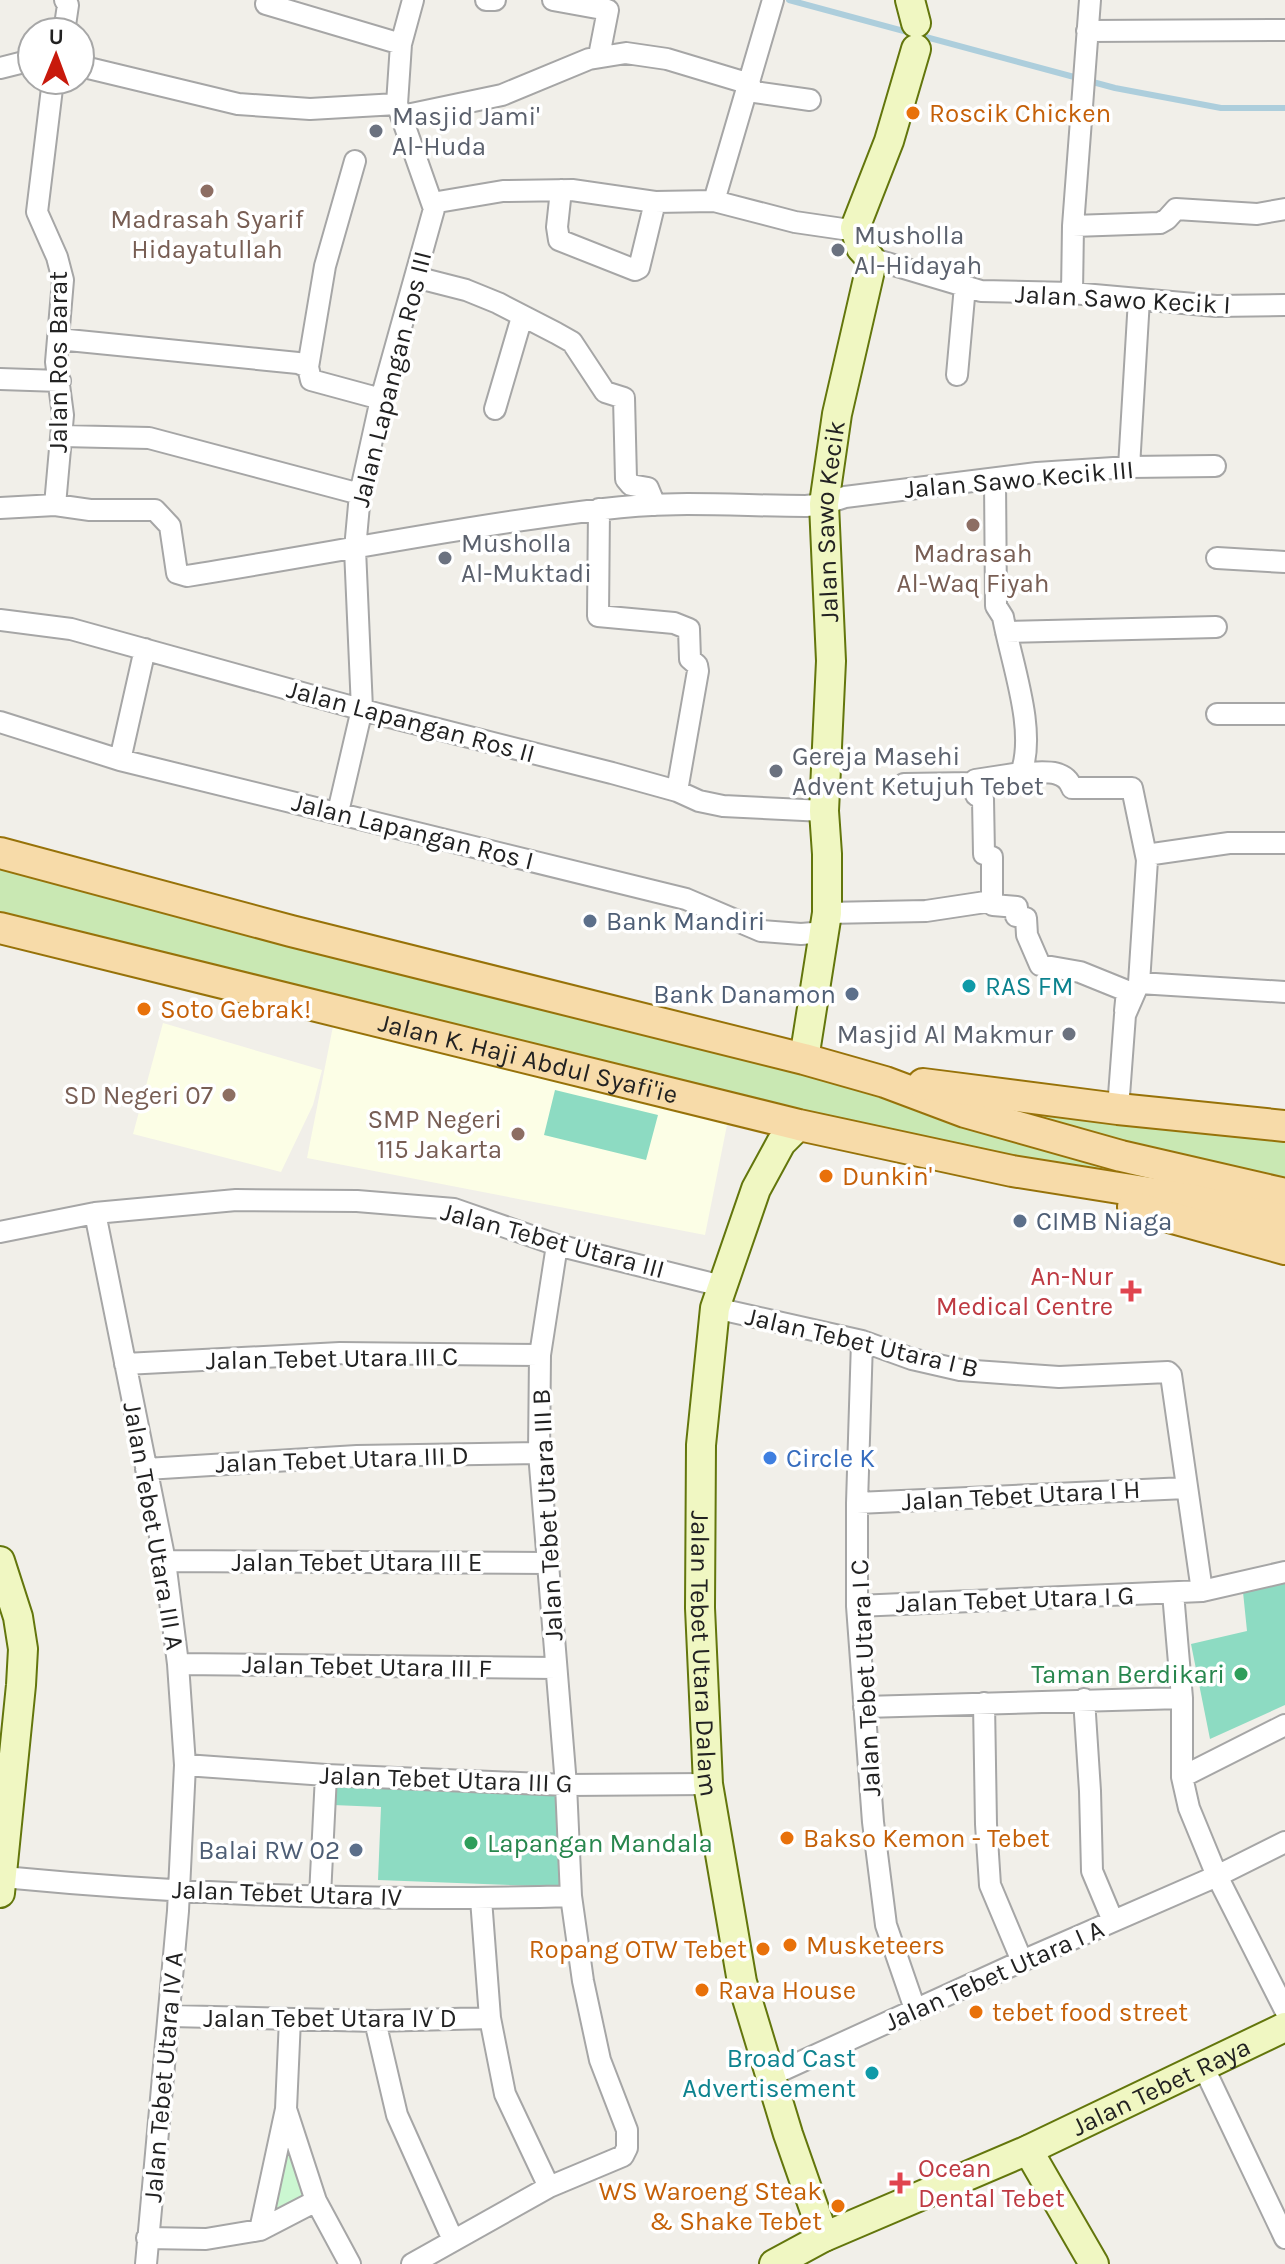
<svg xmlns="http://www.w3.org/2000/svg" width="1285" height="2264" font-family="Karla,sans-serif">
<rect width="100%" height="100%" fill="#f1efe9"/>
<path fill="#fcfee6" d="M336 1011 730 1110 705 1235 307 1158Z
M163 1023 322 1070 313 1105 281 1172 133 1134Z"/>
<path fill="#c9e8b3" d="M0 853 885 1082 1285 1126V1194L1188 1199 0 928Z"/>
<path fill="#cbf7d1" d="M286 2133 305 2199 266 2222Z"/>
<path fill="#8ddbc2" d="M555 1090 658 1115 646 1160 544 1135Z
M1285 1581V1705L1210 1739 1191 1644 1247 1631 1243 1592Z
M334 1780 564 1790 560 1887 378 1880 381 1807 333 1805Z"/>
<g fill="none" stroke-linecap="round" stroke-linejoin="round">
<path stroke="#adcedc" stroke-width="6" d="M789 0 1115 88 1221 108H1285"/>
<g stroke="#a6a6a6" stroke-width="24">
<path id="street" d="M486 0H495
M553 0 608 10 599 56
M266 4 401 44
M1087 31 1285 30
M64 32 68 5 65 0
M80 66 238 104 310 109 397 104
M0 68 32 60
M53 80 37 212 57 257 63 280 56 362 63 415 55 505
M748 91 810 100
M402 116 502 95 589 59 626 53 667 59 750 84
M561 190 557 227 559 240 635 270 639 268 655 202
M714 201 773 0
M432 203 503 191 572 190 655 202 714 201 795 222 843 229 855 228
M1073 226 1160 223 1167 219 1176 209 1257 214 1285 209
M870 258 981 291 1072 293 1216 306 1285 305
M415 277 466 290 498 303 556 333 572 342 605 392 624 398 626 479 631 485 648 488 655 505
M1072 293 1073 226 1090 0
M58 339 298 363 308 367 311 380 381 399
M308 367 325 266 355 161
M957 375 965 286
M0 379 60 381
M495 409 522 317
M62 436 149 438 360 494
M1129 467 1139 299
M0 508 55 505 90 510H155L170 526 177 573 187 576C326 554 464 526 604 509 670 500 739 506 806 506L824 504 845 497 1037 473 1129 467 1215 466
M599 509 598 616 674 623 689 629 690 659 697 665 698 671 677 791
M1217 558 1285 562
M0 620 71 629 378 714 612 773 677 791 699 801 723 806 824 811
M1006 632 1216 627
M1217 714H1285
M0 722 120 760 686 899 761 931 801 934 825 932
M120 760 145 649
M1022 773C1040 773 1065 767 1072 788H1132L1147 860 1139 983
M904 784 972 783
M338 812 362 709 355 549 360 494 381 399 434 209 397 104 401 44 413 0
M1146 855 1229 843H1285
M992 901 993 905 1017 907 1016 916 1026 918 1027 935 1040 965 1080 972 1127 991 1125 1011
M827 913 926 911 992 901V857L984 854 983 799 976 795 972 783 975 780 1021 773C1037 730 1011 662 1003 617L996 606 995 479
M1118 1109 1125 1015 1139 983 1285 992
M95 1213 165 1561 178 1664 185 1765 178 1911 146 2264
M0 1232 95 1213 236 1200 357 1201 454 1209 557 1245 722 1286
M715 1308 862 1341 912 1359 960 1370 1059 1377 1168 1372 1171 1375 1202 1591
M862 1341 857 1503V1606L873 1822 886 1925 915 2009
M125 1364 340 1353 540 1355
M146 1469 357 1456 539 1453
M857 1503 1186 1488
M165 1561 548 1563
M1173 1593 1182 1698V1777L1189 1808 1217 1876 1285 2010
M857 1606 1202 1591 1285 1572
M178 1664 556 1668
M1084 1699 1090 1791 1092 1871 1113 1921
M984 1703 986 1824 990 1885 1022 1961
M864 1707 1182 1698
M185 1765 326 1775 566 1785 708 1784
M1182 1777 1285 1725
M3 1877C191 1895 382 1902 571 1896
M320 1896 326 1775
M481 1899 490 2018 505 2094 549 2187
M170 2016 375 2021 490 2018
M290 2019 286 2109 316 2201 350 2264
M375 2021 397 2115 453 2240
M1203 2066 1285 2238
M772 2075 1022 1961 1217 1876 1285 1842
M260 2230 316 2201
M147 2238 206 2239 260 2230 286 2109
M412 2264 549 2187 623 2156 627 2148V2130L600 2060 583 1981 571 1896 566 1785 539 1453 540 1355 557 1245"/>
</g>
<g stroke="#63760c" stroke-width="32">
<g id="secondary">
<path d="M910 0 916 23"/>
<path id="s1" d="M804 1059 827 913V854L824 811 831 661 824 504 837 414 871 266 870 258 861 248 855 228 889 141 916 49"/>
<path id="s2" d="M799 1125 781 1143 756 1189 715 1308 701 1445 700 1608 708 1784 742 1982 788 2134 824 2237"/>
<path d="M0 1561 18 1617 23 1649 21 1685 0 1893"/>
<path d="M1028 2150 1094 2264"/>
<path id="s3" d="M774 2264 824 2237 1028 2150 1285 2027"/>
</g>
</g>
<g stroke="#977209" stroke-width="34">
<g id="primary">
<path d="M0 853 291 931 804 1059 885 1082 965 1112 1121 1156 1285 1194"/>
<path id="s4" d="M0 928 799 1125 1012 1171 1188 1199 1285 1220"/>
<path d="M923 1084 1118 1109 1285 1126"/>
<path d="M1133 1207 1285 1249"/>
</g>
</g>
<use href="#street" stroke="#fff" stroke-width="20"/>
<use href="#secondary" stroke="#f0f7c2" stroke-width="28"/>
<use href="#primary" stroke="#f7dba9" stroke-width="30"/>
</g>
<g fill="#e8710a" stroke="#fff" stroke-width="3">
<circle cx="913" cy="113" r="8"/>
<circle cx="144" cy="1009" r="8"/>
<circle cx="826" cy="1176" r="8"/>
<circle cx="787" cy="1838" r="8"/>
<circle cx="790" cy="1945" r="8"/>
<circle cx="763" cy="1949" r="8"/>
<circle cx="702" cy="1990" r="8"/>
<circle cx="976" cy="2012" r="8"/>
<circle cx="838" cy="2206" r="8"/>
</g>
<g fill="#6b7280" stroke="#fff" stroke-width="3">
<circle cx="376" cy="131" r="8"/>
<circle cx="838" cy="250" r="8"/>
<circle cx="445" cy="558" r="8"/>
<circle cx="776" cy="771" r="8"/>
<circle cx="1069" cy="1034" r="8"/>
</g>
<g fill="#8d6e63" stroke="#fff" stroke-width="3">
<circle cx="207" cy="191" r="8"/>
<circle cx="973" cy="525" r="8"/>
<circle cx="229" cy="1095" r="8"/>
<circle cx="518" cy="1134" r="8"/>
</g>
<g fill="#5c6f8a" stroke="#fff" stroke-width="3">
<circle cx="590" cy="921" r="8"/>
<circle cx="852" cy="994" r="8"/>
<circle cx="1020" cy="1221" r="8"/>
<circle cx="356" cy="1850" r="8"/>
</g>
<g fill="#0f9aa8" stroke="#fff" stroke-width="3">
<circle cx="969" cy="986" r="8"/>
<circle cx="872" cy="2073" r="8"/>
</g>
<g fill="#e0444e" stroke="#fff" stroke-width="3">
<path d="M1127 1279h8v8h8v8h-8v8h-8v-8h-8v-8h8z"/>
<path d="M896 2171h8v8h8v8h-8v8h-8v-8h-8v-8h8z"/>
</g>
<circle fill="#3f7fe0" stroke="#fff" stroke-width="3" cx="770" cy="1458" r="8"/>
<g fill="#2e9e5b" stroke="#fff" stroke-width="3">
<circle cx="1241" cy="1674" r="8"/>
<circle cx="471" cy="1843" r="8"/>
</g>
<g text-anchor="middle" stroke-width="7" stroke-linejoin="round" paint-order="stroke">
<g font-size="26" fill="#c56008" stroke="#fff" text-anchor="start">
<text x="929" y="122">Roscik Chicken</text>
<text x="160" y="1018">Soto Gebrak!</text>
<text x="842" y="1185">Dunkin'</text>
<text x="803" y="1847">Bakso Kemon - Tebet</text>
<text x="806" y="1954">Musketeers</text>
<text x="747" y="1958" text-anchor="end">Ropang OTW Tebet</text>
<text x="718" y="1999">Rava House</text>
<text x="992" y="2021">tebet food street</text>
<text x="822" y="2200" text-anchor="end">WS Waroeng Steak<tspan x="822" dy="30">&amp; Shake Tebet</tspan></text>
</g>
<g font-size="26" fill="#5b616d" stroke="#fff" text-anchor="start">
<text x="392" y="125">Masjid Jami'<tspan x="392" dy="30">Al-Huda</tspan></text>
<text x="854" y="244">Musholla<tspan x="854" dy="30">Al-Hidayah</tspan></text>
<text x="461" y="552">Musholla<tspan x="461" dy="30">Al-Muktadi</tspan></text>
<text x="792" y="765">Gereja Masehi<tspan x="792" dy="30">Advent Ketujuh Tebet</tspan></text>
<text x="1053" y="1043" text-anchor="end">Masjid Al Makmur</text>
</g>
<g font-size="26" fill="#785e54" stroke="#fff">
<text x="207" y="228">Madrasah Syarif<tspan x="207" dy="30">Hidayatullah</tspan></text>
<text x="973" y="562">Madrasah<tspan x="973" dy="30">Al-Waq Fiyah</tspan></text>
<text x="213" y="1104" text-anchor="end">SD Negeri 07</text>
<text x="502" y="1128" text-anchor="end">SMP Negeri<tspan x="502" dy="30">115 Jakarta</tspan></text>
</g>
<g font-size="26" fill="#222" stroke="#fff">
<text transform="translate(1123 299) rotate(3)" y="9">Jalan Sawo Kecik I</text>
<text transform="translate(58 362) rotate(-90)" y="9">Jalan Ros Barat</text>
<text transform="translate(391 379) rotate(-76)" y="9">Jalan Lapangan Ros III</text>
<text transform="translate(1019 479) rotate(-5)" y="9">Jalan Sawo Kecik III</text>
<text dy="9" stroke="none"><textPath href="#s1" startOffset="540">Jalan Sawo Kecik</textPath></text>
<text transform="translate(411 721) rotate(15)" y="9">Jalan Lapangan Ros II</text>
<text transform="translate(413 831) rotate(14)" y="9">Jalan Lapangan Ros I</text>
<text dy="9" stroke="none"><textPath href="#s4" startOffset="544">Jalan K. Haji Abdul Syafi'ie</textPath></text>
<text transform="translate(553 1240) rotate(15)" y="9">Jalan Tebet Utara III</text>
<text transform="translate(862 1342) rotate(13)" y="9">Jalan Tebet Utara I B</text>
<text transform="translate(332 1358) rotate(-1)" y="9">Jalan Tebet Utara III C</text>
<text transform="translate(342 1459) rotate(-2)" y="9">Jalan Tebet Utara III D</text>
<text transform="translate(1021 1495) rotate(-3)" y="9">Jalan Tebet Utara I H</text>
<text transform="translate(547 1515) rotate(-93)" y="9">Jalan Tebet Utara III B</text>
<text transform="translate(154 1526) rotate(80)" y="9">Jalan Tebet Utara III A</text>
<text x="357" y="1571">Jalan Tebet Utara III E</text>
<text transform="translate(1015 1599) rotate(-2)" y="9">Jalan Tebet Utara I G</text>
<text dy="9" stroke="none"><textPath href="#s2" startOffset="550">Jalan Tebet Utara Dalam</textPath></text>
<text transform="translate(367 1666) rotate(1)" y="9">Jalan Tebet Utara III F</text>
<text transform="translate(865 1678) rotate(-93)" y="9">Jalan Tebet Utara I C</text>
<text transform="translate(446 1779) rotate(2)" y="9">Jalan Tebet Utara III G</text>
<text transform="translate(287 1893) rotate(2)" y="9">Jalan Tebet Utara IV</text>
<text transform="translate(994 1975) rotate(-24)" y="9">Jalan Tebet Utara I A</text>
<text x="330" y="2027">Jalan Tebet Utara IV D</text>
<text transform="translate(163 2077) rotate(-85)" y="9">Jalan Tebet Utara IV A</text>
<text dy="9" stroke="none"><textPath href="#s3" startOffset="426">Jalan Tebet Raya</textPath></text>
</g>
<g font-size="26" fill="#4e5e75" stroke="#fff" text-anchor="start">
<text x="606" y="930">Bank Mandiri</text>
<text x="836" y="1003" text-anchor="end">Bank Danamon</text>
<text x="1036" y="1230">CIMB Niaga</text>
<text x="340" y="1859" text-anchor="end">Balai RW 02</text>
</g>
<g font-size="26" fill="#0d838f" stroke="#fff" text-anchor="start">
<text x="985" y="995">RAS FM</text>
<text x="856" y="2067" text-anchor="end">Broad Cast<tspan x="856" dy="30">Advertisement</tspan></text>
</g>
<g font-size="26" fill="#be3a42" stroke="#fff" text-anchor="end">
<text x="1113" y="1285">An-Nur<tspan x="1113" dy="30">Medical Centre</tspan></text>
<text x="918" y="2177" text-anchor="start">Ocean<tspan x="918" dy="30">Dental Tebet</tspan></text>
</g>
<g font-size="26" fill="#366cbe" stroke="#fff" text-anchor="start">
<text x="786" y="1467">Circle K</text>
</g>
<g font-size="26" fill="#27864d" stroke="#fff" text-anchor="end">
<text x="1225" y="1683">Taman Berdikari</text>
<text x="487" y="1852" text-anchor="start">Lapangan Mandala</text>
</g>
</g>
<g transform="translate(56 56) rotate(1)"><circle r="38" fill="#ffffff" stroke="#a7a7a7" stroke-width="2"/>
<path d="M0-6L14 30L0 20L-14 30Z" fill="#c8190c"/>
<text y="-12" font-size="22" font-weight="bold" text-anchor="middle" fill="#222222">U</text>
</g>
</svg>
